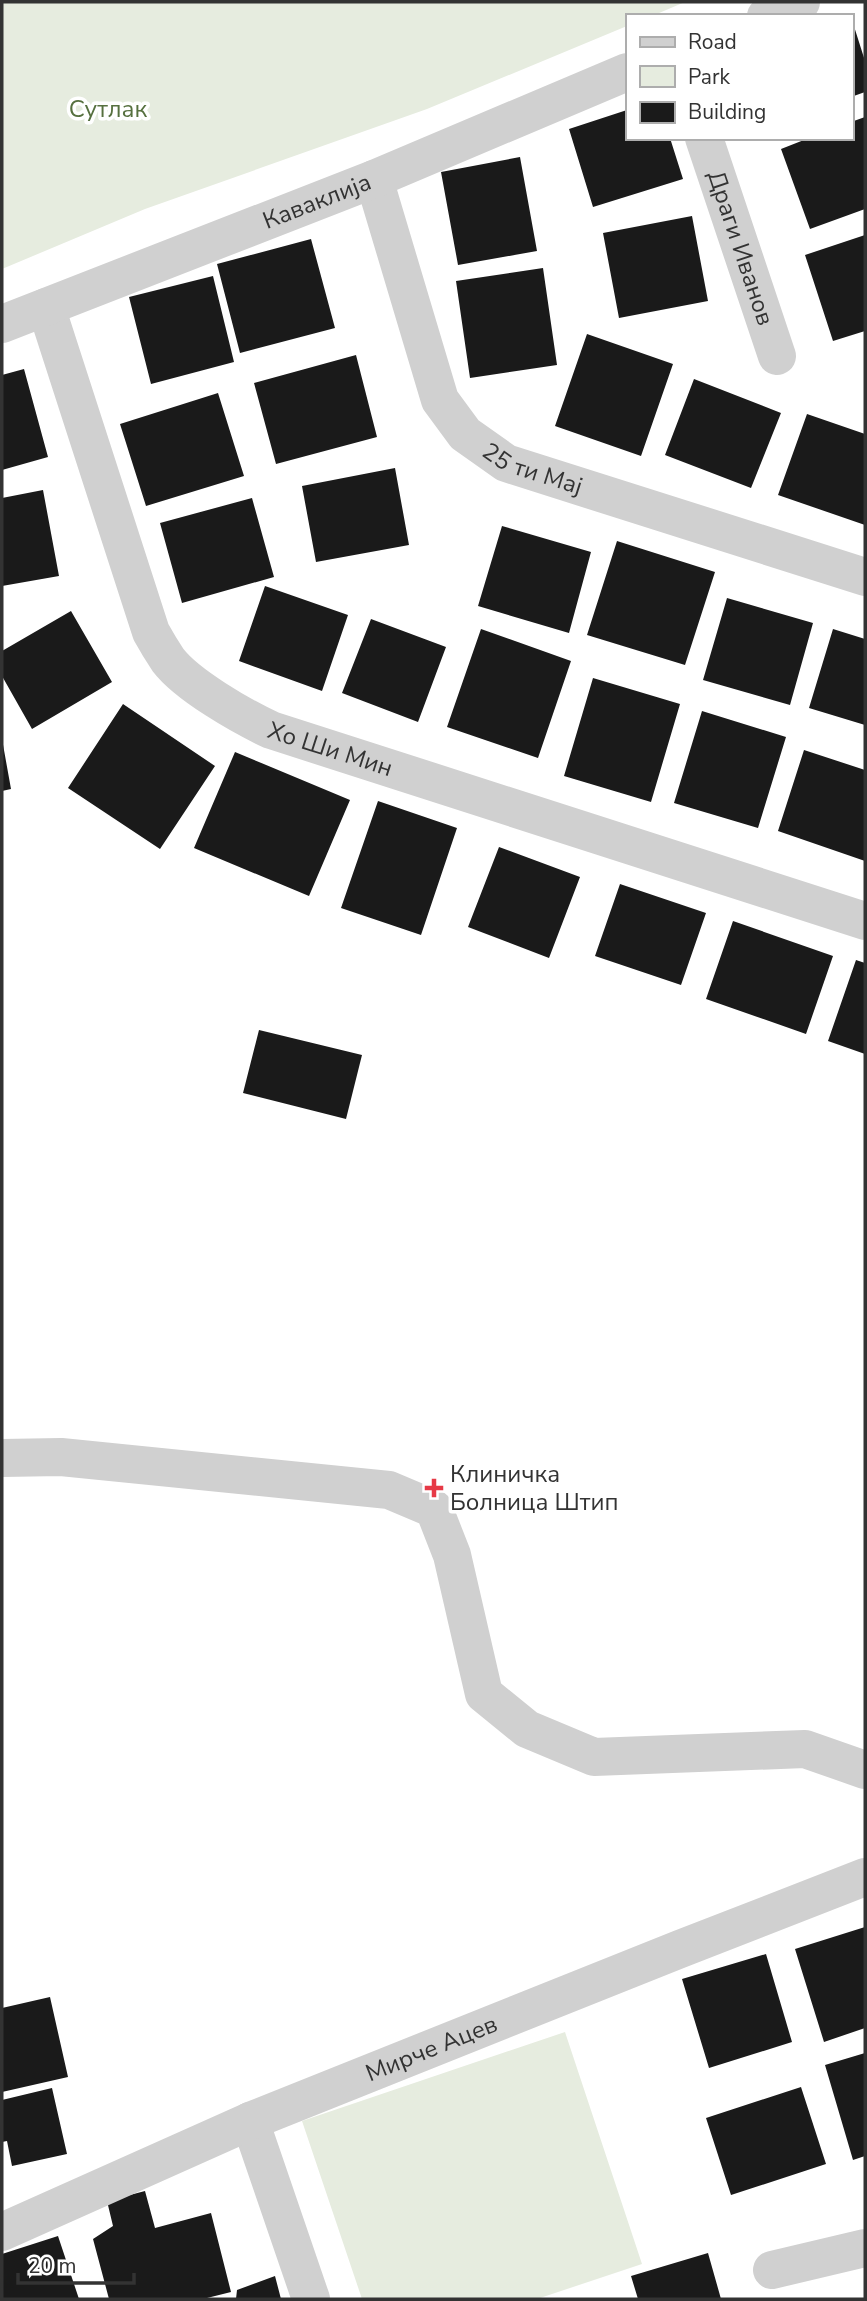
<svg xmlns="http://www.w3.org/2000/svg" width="867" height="2301" font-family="'Nunito Sans',sans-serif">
<rect width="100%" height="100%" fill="#fff"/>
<path fill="#e6ecdf" d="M2 2H685L652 16H627V26L427 109 145 209 2 269Z
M565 2032 642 2264 537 2299H362L302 2121Z"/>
<path fill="#1a1a1a" d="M852 20 865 61V92L851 97Z
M627 110V138H670L683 179 593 207 569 129Z
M865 117V209L810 229 781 149 809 138H851V122Z
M520 157 537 251 458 265 441 172Z
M692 216 708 301 619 318 603 233Z
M865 235V331L833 341 805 255Z
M311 239 335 328 240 353 217 264Z
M543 268 557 365 470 378 456 281Z
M213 276 234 362 151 384 129 297Z
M587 334 673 364 641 456 555 426Z
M356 355 377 437 276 464 254 383Z
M24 369 48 457 2 470V375Z
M694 379 781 413 751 488 665 455Z
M218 393 244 476 146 506 120 424Z
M807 414 865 434V525L778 495Z
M395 468 409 545 316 562 302 486Z
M43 490 59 576 2 586V498Z
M252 498 274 577 182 603 160 523Z
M502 526 591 552 569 633 478 606Z
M617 541 715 572 685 665 587 635Z
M265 586 348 615 322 691 239 661Z
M727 598 813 623 790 705 703 680Z
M71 611 112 682 32 729 2 676V651Z
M371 619 446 647 418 722 342 693Z
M481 629 571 661 538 758 447 727Z
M833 629 865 639V725L809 708Z
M593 678 680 704 651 802 564 776Z
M123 704 215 766 160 849 68 788Z
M702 711 786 737 758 828 674 803Z
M2 739 11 789 2 791Z
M804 750 865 770V861L778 831Z
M235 752 350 800 309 896 194 848Z
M378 801 457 828 421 935 341 908Z
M499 847 580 877 549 958 468 927Z
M620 884 706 913 681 985 595 956Z
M733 921 833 956 806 1034 706 999Z
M856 960 865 963V1054L828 1041Z
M259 1030 362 1055 346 1119 243 1093Z
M865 1927V2028L824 2042 795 1949Z
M766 1954 792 2042 709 2068 682 1979Z
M50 1997 68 2077 2 2092V2008Z
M865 2053V2156L853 2160 825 2065Z
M801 2087 826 2164 731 2195 706 2118Z
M52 2088 67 2154 12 2166 7 2141 2 2142V2100Z
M145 2191 155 2228 211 2213 231 2292 203 2299H109L93 2239 113 2226 107 2201Z
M58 2236 79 2299H2V2254Z
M708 2253 721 2299H638L631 2276Z
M275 2276 281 2299H236L237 2290Z"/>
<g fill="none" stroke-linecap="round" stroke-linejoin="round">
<g stroke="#d0d0d0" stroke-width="38">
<path d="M766 16 801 2"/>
<path id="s1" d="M704 138 777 356"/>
<path id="s2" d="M374 179 440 400 465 434 506 463 865 577"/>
<path id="s3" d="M46 307 151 632C156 641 162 651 168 660 187 685 241 716 271 730L865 921"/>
<path id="s4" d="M2 324 374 179 627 72"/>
<path d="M2 1458 61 1457 389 1490 434 1509 452 1555 484 1694 527 1729 594 1757 805 1749 865 1770"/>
<path d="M250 2121 311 2299"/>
<path id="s5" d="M2 2232 250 2121 680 1949 865 1877"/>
<path d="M772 2270 865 2248"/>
</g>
</g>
<path fill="#e63946" stroke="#fff" stroke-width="2.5" d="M430.5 1477.5h7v7h7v7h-7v7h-7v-7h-7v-7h7z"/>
<g text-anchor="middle" stroke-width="7" stroke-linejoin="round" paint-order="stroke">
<g font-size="24" fill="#56703f" stroke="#fff">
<text x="108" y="117">Сутлак</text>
</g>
<g font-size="24" fill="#333" stroke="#fff">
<text dy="8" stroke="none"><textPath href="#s4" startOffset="338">Каваклија</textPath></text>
<text dy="8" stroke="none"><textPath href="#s1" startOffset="116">Драги Иванов</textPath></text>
<text dy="8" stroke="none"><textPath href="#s2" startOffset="350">25 ти Мај</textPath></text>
<text dy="8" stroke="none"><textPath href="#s3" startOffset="562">Хо Ши Мин</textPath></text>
<text dy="8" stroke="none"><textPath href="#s5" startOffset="467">Мирче Ацев</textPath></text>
</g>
<g font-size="24" fill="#333" stroke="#fff" text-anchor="start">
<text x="450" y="1482">Клиничка<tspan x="450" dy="28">Болница Штип</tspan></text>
</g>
</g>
<rect width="867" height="2301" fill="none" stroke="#333333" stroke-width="7"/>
<rect x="626" y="14" width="228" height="126" fill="#ffffff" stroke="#adadad" stroke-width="2"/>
<rect x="640" y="37" width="35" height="10" fill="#d0d0d0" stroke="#adadad" stroke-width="2"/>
<text x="688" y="49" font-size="21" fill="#333333">Road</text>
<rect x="640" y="66" width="35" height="21" fill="#e6ecdf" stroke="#adadad" stroke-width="2"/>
<text x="688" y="84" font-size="21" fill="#333333">Park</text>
<rect x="640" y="102" width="35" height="21" fill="#1a1a1a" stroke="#adadad" stroke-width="2"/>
<text x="688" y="119" font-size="21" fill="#333333">Building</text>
<path d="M18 2273v10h116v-10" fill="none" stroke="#333333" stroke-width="3.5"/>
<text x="28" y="2273" font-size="21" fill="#333333" stroke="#ffffff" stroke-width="5" paint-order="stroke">20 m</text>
</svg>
